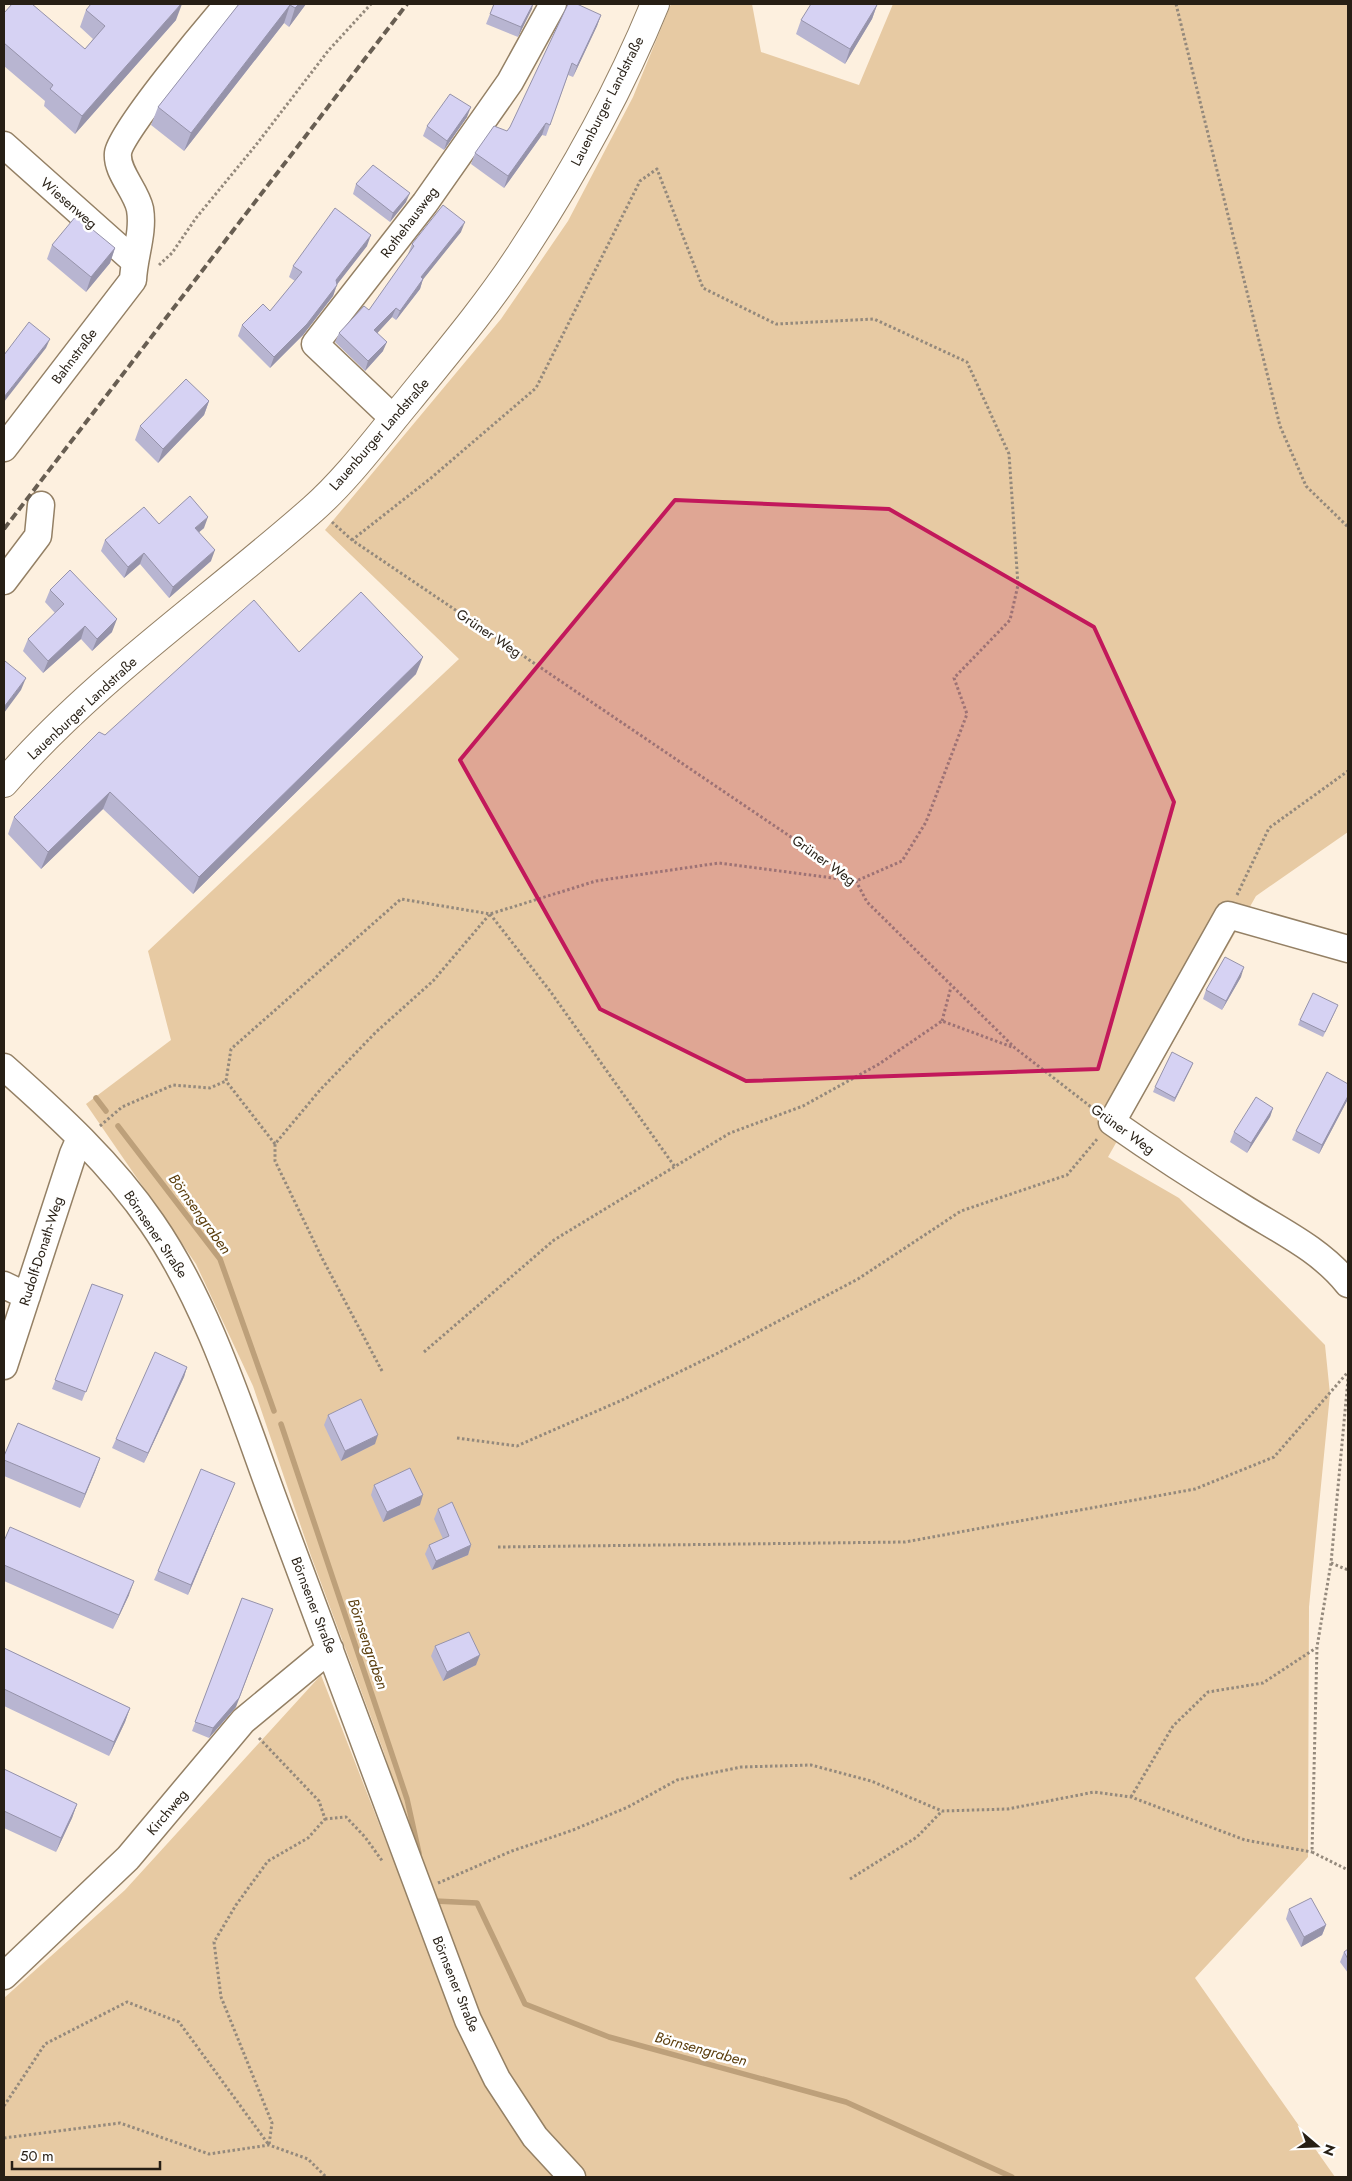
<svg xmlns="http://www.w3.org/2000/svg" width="1352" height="2181" font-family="Jost,sans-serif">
<rect width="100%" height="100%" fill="#fdf0df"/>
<path fill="#e7caa3" d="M671 4H752L761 52 859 85 893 4H1348V832L1256 896 1108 1157 1179 1198 1325 1345 1330 1394 1309 1607 1308 1857 1195 1978 1335 2177H4V1998L125 1890 321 1675 392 1857 413 1841 383 1750 311 1556 253 1386 196 1264 86 1104 171 1040 148 951 459 659 325 530 501 319 568 221 633 97Z"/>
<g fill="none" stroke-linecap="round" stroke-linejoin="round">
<path stroke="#bda07a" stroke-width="5.5" d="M96 1098 106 1111
M118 1126 220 1259 274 1411
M281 1424 407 1799 419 1853
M435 1901 477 1903 525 2004 609 2037 846 2102 1012 2177"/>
<g stroke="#948065" stroke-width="29">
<path id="minor" d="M4 145 133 260
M393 418 315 344 425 203 510 82 553 4
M4 448 133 280C134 256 144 233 140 209 136 190 116 172 118 153 120 132 210 25 228 4
M4 581 38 536 41 505
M1348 949 1228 915 1112 1122C1156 1153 1201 1182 1247 1210 1283 1232 1322 1251 1348 1284
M4 1067C57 1114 111 1163 152 1223 210 1307 243 1418 279 1514 343 1682 404 1852 468 2020L497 2079 535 2137 572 2177
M4 1285 27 1296
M4 1366 73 1154 80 1138
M4 1976 128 1858 243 1721 330 1649"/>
</g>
<g stroke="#948065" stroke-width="30">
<path id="major" d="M4 783C94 679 210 600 313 509 348 478 378 437 408 401 446 354 485 308 518 258 571 178 619 92 655 4"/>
</g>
<path stroke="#94897c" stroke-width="3" stroke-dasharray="2.5 2.5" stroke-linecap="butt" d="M1176 4 1280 426 1306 486 1348 527
M159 265 172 253 196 218 256 145 328 51 371 4
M332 522 352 540 856 881 867 902 1015 1048 1095 1110
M1237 895 1269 828 1348 771
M490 914 550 991 675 1167
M942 1021 951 987
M100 1126 122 1107 173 1085 210 1088 226 1081
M275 1144 226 1081 231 1049 401 899 490 914 596 881 719 863 856 881 902 861 926 822 967 714 954 678 1010 620 1018 585 1009 454 967 362 874 319 776 324 703 288 657 169 640 181 536 388 431 478 352 540
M424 1352 554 1240 730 1133 803 1106 879 1064 942 1021 1012 1047
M382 1371 322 1258 275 1161V1144L320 1090 376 1032 433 981 489 915
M1348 1379 1331 1563 1317 1647 1312 1852 1348 1870
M457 1438 517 1446 620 1401 718 1353 858 1279 961 1211 1067 1175 1098 1138
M498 1547 905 1542 1195 1489 1274 1457 1348 1372
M1331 1563 1348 1570
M259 1738 319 1801 325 1819 308 1838 268 1861 236 1905 214 1942 221 1997 272 2123 269 2145
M1131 1797 1173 1726 1208 1692 1263 1683 1316 1648
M325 1819 346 1817 365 1837 383 1862
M850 1879 917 1837 942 1811
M438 1883 512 1851 573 1830 628 1807 677 1780 741 1767 811 1765 871 1781 942 1811 1008 1809 1094 1792 1131 1797 1245 1840 1312 1852
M4 2106 45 2044 127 2002 179 2022 269 2145
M4 2138 120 2123 209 2154 269 2145 308 2159 326 2177"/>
<use href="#minor" stroke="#fff" stroke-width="26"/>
<use href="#major" stroke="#fff" stroke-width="28"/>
<path stroke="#685e52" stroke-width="4" stroke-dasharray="8 4" stroke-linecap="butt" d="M4 529 407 4"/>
</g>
<path fill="#b8b5d1" d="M239 4H306L289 27 284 23 184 151 151 125 158 107Z
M494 4H533L518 37 486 24Z
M877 5 872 19 845 64 796 34 801 20Z
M86 10 176 20 75 134 44 106 45 101 4 66V13L85 49 93 39 80 27Z
M601 15 597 26 573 77 568 75 546 136 542 135 504 188 471 164 475 153 507 131Z
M467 117 444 150 423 136 427 126Z
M356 184 406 202 390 222 353 194Z
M461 232 423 279 420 289 396 320 392 317 377 333 383 351 365 371 335 342 339 333 369 310 409 254H408L412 244Z
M52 245 115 248 110 263 86 292 47 259Z
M367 246 337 284 333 296 303 335 270 368 238 336 242 325 270 311 295 281 289 277 293 266Z
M209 401 204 415 158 463 135 440 140 426Z
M159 524 204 528 199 532 211 561 169 598 140 564 124 578 101 551 105 540Z
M50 590 112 632 92 651 81 639 43 673 23 651 28 639 55 613 45 602Z
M299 652 416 674 193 894 103 809 41 869 8 834 14 817 105 735Z
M1241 977 1222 1010 1203 999 1206 990Z
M1336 1010 1323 1037 1298 1025 1300 1020Z
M1193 1063 1174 1102 1153 1092 1155 1087Z
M1348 1084V1099L1319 1154 1292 1140 1296 1131Z
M1273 1108 1270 1117 1247 1153 1230 1142 1234 1132Z
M92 1284 123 1295 82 1401 52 1389Z
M187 1367 184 1377 144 1463 112 1448 116 1439Z
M328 1415 375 1444 341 1461 324 1425Z
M4 1456 100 1458 80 1508 4 1476Z
M235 1483 188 1595 154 1580 158 1571Z
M374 1485 420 1505 383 1522 371 1495Z
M438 1509 471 1545 468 1555 432 1570 425 1554 429 1545 443 1539 434 1519Z
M4 1541 129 1595 113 1629 4 1581Z
M242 1598 236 1707 209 1738 192 1731Z
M435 1646 476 1665 443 1681 431 1656Z
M4 1648 130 1708 125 1722 109 1756 4 1706Z
M4 1769 77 1804 72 1818 56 1852 4 1828Z
M1289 1909 1326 1925 1322 1935 1301 1947 1286 1919Z
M1348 1949V1973L1340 1962 1344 1952Z"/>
<path fill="#9693aa" d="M181 4H182L176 20 75 134 82 116Z
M299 4H306L289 27 295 8Z
M533 4 532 9 518 37 521 27Z
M290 5 284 23 184 151 191 133Z
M877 5 872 19 845 64 850 49Z
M601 15 597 26 573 77 577 66Z
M471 107 467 117 444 150 447 141Z
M546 123 542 135 504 188 508 176Z
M410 193 406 202 390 222 393 213Z
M465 222 461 232 417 287 421 277Z
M371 235 367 246 332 291 336 280Z
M115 248 110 263 86 292 91 277Z
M423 279 420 289 396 320 400 311Z
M337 285 333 296 303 335 270 368 274 357Z
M396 308 392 317 371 340 374 330Z
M50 339 46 348 4 402V397Z
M387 342 383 351 365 371 368 361Z
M209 401 204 415 158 463 163 449Z
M208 517 204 528 191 539 195 528Z
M215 550 211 561 169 598 173 587Z
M144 553 140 564 124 578 128 567Z
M117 619 112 632 92 651 97 639Z
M85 626 81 639 43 673 48 661Z
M423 657 416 674 193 894 199 877Z
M26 678 21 690 4 713V707Z
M110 792 103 809 41 869 48 852Z
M1244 967 1241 977 1222 1010 1226 1001Z
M1193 1063 1191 1068 1174 1102 1175 1098Z
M1348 1096V1099L1319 1154 1322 1145Z
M1273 1108 1270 1117 1247 1153 1251 1143Z
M187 1367 184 1377 144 1463 148 1453Z
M378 1435 375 1444 341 1461 345 1451Z
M100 1458 95 1472 80 1508 85 1494Z
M235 1483 231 1492 188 1595 191 1585Z
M423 1495 420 1505 383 1522 387 1512Z
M471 1545 468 1555 432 1570 436 1561Z
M134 1581 129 1595 113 1629 119 1615Z
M273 1609 236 1707 209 1738 213 1728Z
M480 1655 476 1665 443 1681 447 1672Z
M130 1708 125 1722 109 1756 114 1742Z
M77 1804 72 1818 56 1852 61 1838Z
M1326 1925 1322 1935 1301 1947 1304 1937Z"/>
<path fill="#d6d2f3" stroke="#9693aa" d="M12 4H32L85 49 105 26 86 10 91 4H181L82 116 50 89 53 85 4 43V13Z
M239 4H299L295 8 290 5 191 133 158 107Z
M494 4H533L521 27 490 14Z
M568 4H577L601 15 577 66 572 63 550 125 546 123 508 176 475 153 494 126 507 131 510 127Z
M811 4H875L877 5 850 49 801 20Z
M450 94 471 107 447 141 427 126Z
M373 165 410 193 393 213 356 184Z
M443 205 465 222 421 277 423 279 400 311 396 308 374 330 387 342 368 361 339 333 364 306 369 310 414 246 412 244Z
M335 208 371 235 336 280 337 285 307 324 274 357 242 325 263 304 270 311 302 272 293 266Z
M76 216 115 248 91 277 52 245Z
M29 322 50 339 4 397V355Z
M186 379 209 401 163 449 140 426Z
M190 496 208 517 195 528 215 550 173 587 144 553 128 567 105 540 144 507 159 524Z
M70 570 117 619 97 639 85 626 48 661 28 639 64 604 50 590Z
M361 592 423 657 199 877 110 792 48 852 14 817 99 732 105 735 254 600 299 652Z
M5 661 26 678 4 707V662Z
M1225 957 1244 967 1226 1001 1206 990Z
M1313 993 1338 1005 1325 1032 1300 1020Z
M1172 1052 1193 1063 1175 1098 1155 1087Z
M1327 1072 1348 1084V1096L1322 1145 1296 1131Z
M1256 1097 1273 1108 1251 1143 1234 1132Z
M92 1284 123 1295 86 1392 55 1380Z
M155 1352 187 1367 148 1453 116 1439Z
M361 1399 378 1435 345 1451 328 1415Z
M18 1423 100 1458 85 1494 4 1460V1456Z
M410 1468 423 1495 387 1512 374 1485Z
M201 1469 235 1483 191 1585 158 1571Z
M452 1502 471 1545 436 1561 429 1545 449 1536 438 1509Z
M10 1527 134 1581 119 1615 4 1565V1541Z
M242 1598 273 1609 239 1698 213 1728 195 1722Z
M469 1632 480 1655 447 1672 435 1646Z
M4 1648 130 1708 114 1742 4 1689Z
M4 1769 77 1804 61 1838 4 1811Z
M1311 1898 1326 1925 1304 1937 1289 1909Z
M1348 1949V1959L1344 1952Z"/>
<path fill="#c2185b" fill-opacity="0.2" stroke="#c2185b" stroke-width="4" stroke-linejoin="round" d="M675 500 889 509 1094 627 1174 802 1098 1069 746 1081 600 1009 460 760Z"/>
<g text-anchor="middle" stroke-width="5" stroke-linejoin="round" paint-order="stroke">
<g font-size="14" fill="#271f15" stroke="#fff">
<text transform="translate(607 101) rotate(-63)" y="5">Lauenburger Landstraße</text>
<text transform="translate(69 203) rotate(41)" y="5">Wiesenweg</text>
<text transform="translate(409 222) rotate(-53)" y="5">Rothehausweg</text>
<text transform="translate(74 356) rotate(-53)" y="5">Bahnstraße</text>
<text transform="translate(379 434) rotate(-49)" y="5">Lauenburger Landstraße</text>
<text transform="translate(489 633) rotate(34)" y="5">Grüner Weg</text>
<text transform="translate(82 708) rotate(-43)" y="5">Lauenburger Landstraße</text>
<text transform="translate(824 860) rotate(36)" y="5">Grüner Weg</text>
<text transform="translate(1123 1129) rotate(36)" y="5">Grüner Weg</text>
<text transform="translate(156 1234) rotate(56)" y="5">Börnsener Straße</text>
<text transform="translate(41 1251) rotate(-72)" y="5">Rudolf-Donath-Weg</text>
<text transform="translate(314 1605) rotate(69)" y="5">Börnsener Straße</text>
<text transform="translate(167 1812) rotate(-50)" y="5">Kirchweg</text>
<text transform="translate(456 1984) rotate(68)" y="5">Börnsener Straße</text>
</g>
<g font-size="15" font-style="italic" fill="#5b3e0d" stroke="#fff">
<text transform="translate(200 1214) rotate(54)" y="5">Börnsengraben</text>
<text transform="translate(368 1644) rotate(71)" y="5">Börnsengraben</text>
<text transform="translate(701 2049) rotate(15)" y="5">Börnsengraben</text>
</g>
</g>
<rect width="1352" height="2181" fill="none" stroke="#271f15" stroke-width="10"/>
<g transform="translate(1317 2146) rotate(109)" stroke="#ffffff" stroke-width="4" paint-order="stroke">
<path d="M0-4L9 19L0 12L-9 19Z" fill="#271f15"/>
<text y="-8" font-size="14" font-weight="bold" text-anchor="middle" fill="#271f15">N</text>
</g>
<path d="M12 2161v8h148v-8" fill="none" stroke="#271f15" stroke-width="2.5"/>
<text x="20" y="2161" font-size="15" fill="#271f15" stroke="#ffffff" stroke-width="4" paint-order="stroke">50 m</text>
</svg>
